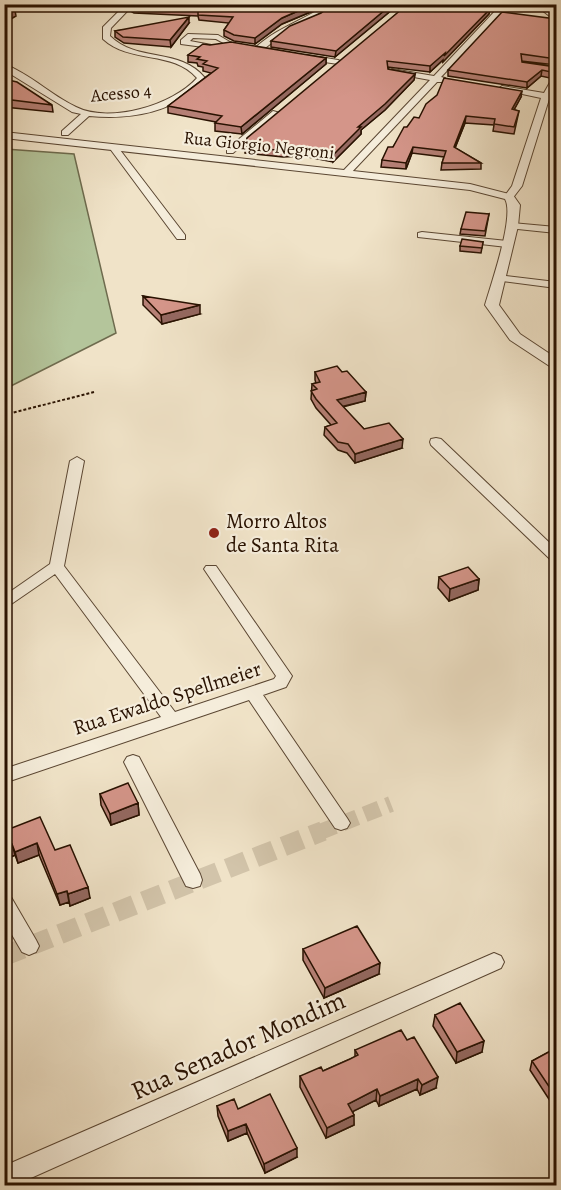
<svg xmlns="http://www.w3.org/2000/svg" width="561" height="1190" font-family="Alegreya,serif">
<rect width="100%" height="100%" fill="#f0e3c8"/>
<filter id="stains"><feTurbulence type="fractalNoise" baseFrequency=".00333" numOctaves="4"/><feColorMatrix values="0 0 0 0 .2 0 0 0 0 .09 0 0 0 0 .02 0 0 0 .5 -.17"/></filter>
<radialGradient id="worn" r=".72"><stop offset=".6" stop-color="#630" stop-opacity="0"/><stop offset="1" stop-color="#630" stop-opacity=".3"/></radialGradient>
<path fill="#b4c59b" stroke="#6e6b4e" stroke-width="1.5" d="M5 149 74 154 116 333 5 389Z"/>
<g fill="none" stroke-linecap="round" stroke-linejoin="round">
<path stroke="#d2c4aa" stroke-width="16" stroke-dasharray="16 8" stroke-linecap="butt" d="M320 832 391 804"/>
<path stroke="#d2c4aa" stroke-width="20" stroke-dasharray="20 10" stroke-linecap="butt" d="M4 956 323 831"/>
<g stroke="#5a4632" stroke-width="2">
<path id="minor" d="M126 4H134L111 28 110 36C137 63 180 47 205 78 178 113 130 120 89 116L68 135H62V131L81 114 72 112 4 70V64C30 74 51 95 76 107 110 124 173 105 197 78 173 50 130 64 103 39V27Z
M328 4H337L320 17 289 30 261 51 254 49C276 28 304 20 328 4Z
M534 4H542L556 16V21Z
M496 10 503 12 441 77 445 78V82H437L350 174H344V170L430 80 392 73V69L434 76Z
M188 34 218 35 235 45 231 47 216 39 193 38 190 41 222 47 218 49 181 44V40Z
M307 55 338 60 342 62 338 64 304 59 303 57Z
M553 77H556V85L550 96 522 186 512 199H506L504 197 512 186 541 98 498 89 502 86 544 93Z
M273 111 280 113 233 153H227V149Z
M111 146H117L185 235V239H177L111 150Z
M512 223 556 227V233L508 228V224Z
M422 232 507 241 512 244 507 247 418 237V233Z
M498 275 556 282V288L494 280V276Z
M436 438 441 439 556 549V562L551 560 431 445 430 442 431 439Z
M77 457 84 461 64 566 175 712 274 679 276 676 204 569 206 566H216L292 676 286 687 263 695 347 818 350 823 347 828 341 830 335 828 249 700 4 783V769L161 717 55 574 4 609V596L50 564 70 461Z
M133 755 139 757 200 874 202 880 200 886 193 888 186 886 124 762 127 757Z
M4 895 11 897 36 940 39 946 36 952 29 955 22 952 4 921Z
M494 953 501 956 504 962 501 968 13 1186H4V1166Z"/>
</g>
<g stroke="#5a4632" stroke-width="2">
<path id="tertiary" d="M4 132 470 184 513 195 520 205 518 226 499 305 520 334 556 358V368L551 367 510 340 485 305C491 284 515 216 505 199L470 190 4 138Z"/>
</g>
<path stroke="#281100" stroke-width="2" stroke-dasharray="3 2" stroke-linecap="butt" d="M4 415 94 392"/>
<use href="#minor" fill="#f5eddb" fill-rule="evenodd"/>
<use href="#tertiary" fill="#f5eddb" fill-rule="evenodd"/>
</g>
<path fill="#b68076" stroke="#281100" stroke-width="1.5" d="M214 4H246L232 6Z
M254 4H323L313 11 282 24 255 44 234 41 224 36V30L229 23 199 20 198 16 134 13 132 12 131 6 232 9Z
M333 4H399L335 57 271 47V41L321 13Z
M408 4 490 9 489 14 443 62V60L430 72 388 67V69L415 74 414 80 385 110 361 130V134L333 162 303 156 283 157 245 153V146Z
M481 4H509L505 8Z
M556 19V65L522 61V62L556 67V76V75L550 78 541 76 527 88 448 76V70Z
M189 23 171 47 124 43 115 37V31Z
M210 45 326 58V64L242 134 215 131V123L216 122 168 113V106L211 73 203 71V67L198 66 197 63 188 62V55Z
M4 79 52 105 53 112 4 107Z
M521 97 514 110 519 111 514 134 493 131 494 125 465 123 455 148 481 163V169L441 170 442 163 444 157 412 153 406 169 381 167 382 160 393 147 407 127 419 118Z
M489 214 485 236 460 234 461 229Z
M483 242 481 253 460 251V246Z
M143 296 200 314 162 324 143 305Z
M315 372H342L366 392 365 401 343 407 364 429 402 448 355 463 347 453 338 450 324 435 325 427 331 425 316 408 311 399 312 384 316 383 315 380Z
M439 577 479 579 478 590 449 601 438 588Z
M100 794 138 803 139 815 111 825 101 805Z
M4 831 55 850 90 898 70 906 69 902 60 905 39 855 18 863 15 855 11 857 5 843Z
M303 949 379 974 324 998 303 960Z
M435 1015 482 1052 456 1063 433 1026Z
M556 1048V1110L530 1070 532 1061Z
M355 1050 436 1088 420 1095 417 1089 379 1106 376 1100 353 1111 354 1125 326 1138 300 1087V1076L323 1071 355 1057Z
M217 1106 238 1109 297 1157 265 1173 247 1133 228 1141 218 1116Z"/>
<path fill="#946860" stroke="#281100" stroke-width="1.5" d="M4 4 15 5 4 11Z
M314 4H323L313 11 282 24 255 44V38L282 18Z
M392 4H399L335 57 336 51Z
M490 9 489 14 443 62V60L430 72V66Z
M15 10 16 16 4 23V16Z
M189 17V23L171 47 170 40Z
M326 58V64L242 134 241 127Z
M556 69V75L550 78 551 72Z
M542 70 541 76 527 88V82Z
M415 74 414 80 385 110 361 130V134L333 162V155L358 127Z
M522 91 521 97 511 115 512 109Z
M466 116 465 123 453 153 454 147Z
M413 147 412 153 406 169V163Z
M200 305V314L162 324 161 315Z
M366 392 365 401 336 408 337 400Z
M403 439 402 448 355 463V454Z
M479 579 478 590 449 601 450 589Z
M138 803 139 815 111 825 110 814Z
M37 843 39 855 18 863 15 852Z
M12 844 15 855 11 857 8 846Z
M88 887 90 898 70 906 68 894Z
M67 891 69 902 60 905 57 894Z
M380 963 379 974 324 998 325 988Z
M484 1041 482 1052 456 1063 457 1052Z
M438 1077 436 1088 420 1095 422 1085Z
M418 1079 417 1089 379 1106 380 1096Z
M377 1089 376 1100 348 1114V1104Z
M354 1115V1125L326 1138 327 1128Z
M246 1124 247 1133 228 1141V1131Z
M297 1148V1157L265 1173 264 1164Z"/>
<path fill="#d49589" stroke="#281100" stroke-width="1.5" d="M133 4H201L232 9 254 4H314L282 18 255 38 234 35 224 30 233 17 198 15V11L133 8 131 6Z
M333 4H392L336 51 271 41 290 26 321 13Z
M408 4H466L490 9 444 56 445 53 430 66 387 61 388 69 415 74 385 104 358 127H361L333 155 303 150 283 151 245 146 247 138Z
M4 9 15 10 4 16Z
M502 12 556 19V59L521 54 522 62 556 67V69L551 72 542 70 527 82 448 70Z
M189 17 170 40 123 37 115 31Z
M231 42 326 58 241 127 215 123 222 116 168 106 218 68 203 64 207 61 197 59 200 57 188 55 203 44 210 45Z
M444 78 522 91 512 109 519 111 514 127 494 124 495 119 466 116 454 147 481 163H442L446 151 413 147 406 163 382 160 388 147H393L404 127H407L414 117 419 118 426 104 437 95Z
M4 79 17 82 52 105 4 99Z
M466 212 489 214 485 231 461 229Z
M462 239 483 242 482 248 460 246Z
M143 296 200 305 161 315Z
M337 366 342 372 347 371 366 392 337 400 364 429 389 423 403 439 355 454 348 444 338 442 325 427 337 423 316 399 311 391 317 389 312 384 320 382 315 372Z
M468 567 479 579 450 589 439 577Z
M128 783 138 803 110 814 100 794Z
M40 817 55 850 70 845 88 887 68 894 67 891 57 894 37 843 15 852 12 844 8 846 4 838V831Z
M357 926 380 963 325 988 303 949Z
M460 1003 484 1041 457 1052 435 1015Z
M401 1030 407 1040 414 1037 438 1077 422 1085 418 1079 380 1096 377 1089 348 1104 354 1115 327 1128 300 1076 321 1067 323 1071 350 1059 358 1055 355 1050Z
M556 1048V1097L532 1061Z
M270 1094 297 1148 264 1164 246 1124 228 1131 217 1106 234 1099 238 1109Z"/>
<circle fill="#8f2418" stroke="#f5eddb" stroke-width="2" cx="214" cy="533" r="6"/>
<g text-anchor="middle" stroke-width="4.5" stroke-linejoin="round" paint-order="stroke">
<g font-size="18" fill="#281100" stroke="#f5eddb">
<text transform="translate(121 93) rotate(-5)" y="6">Acesso 4</text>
<text transform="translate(259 145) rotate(6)" y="6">Rua Giorgio Negroni</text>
</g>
<g font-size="21" fill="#281100" stroke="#f5eddb" text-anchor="start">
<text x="226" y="528">Morro Altos<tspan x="226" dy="24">de Santa Rita</tspan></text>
</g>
<g font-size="21" fill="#281100" stroke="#f5eddb">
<text transform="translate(167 698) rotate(-18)" y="7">Rua Ewaldo Spellmeier</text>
</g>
<g font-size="26" fill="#281100" stroke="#f5eddb">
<text transform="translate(238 1045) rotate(-24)" y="9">Rua Senador Mondim</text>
</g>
</g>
<rect width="561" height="1190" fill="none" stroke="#f0e3c8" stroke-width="24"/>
<rect x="6" y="6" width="549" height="1178" fill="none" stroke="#281100" stroke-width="3"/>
<rect x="12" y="12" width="537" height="1166" fill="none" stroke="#281100" stroke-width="1.5"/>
<rect width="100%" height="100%" filter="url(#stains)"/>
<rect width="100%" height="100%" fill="url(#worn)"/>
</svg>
